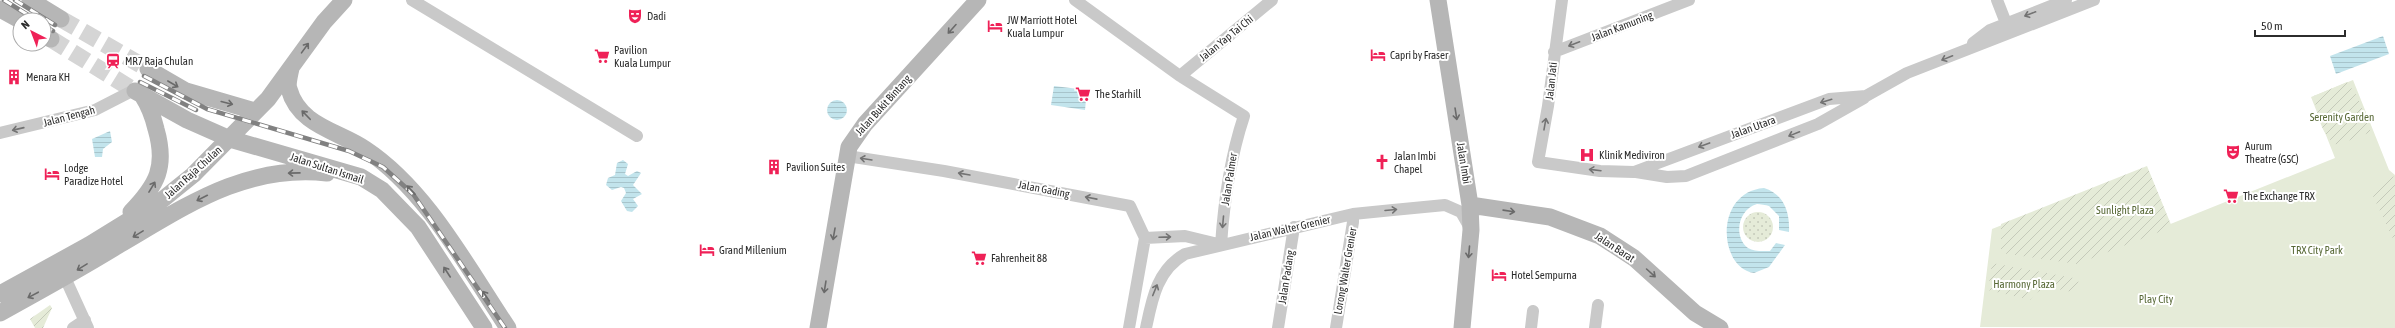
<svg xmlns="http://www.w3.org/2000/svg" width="2395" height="328" font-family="'Asap Condensed',sans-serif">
<defs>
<pattern id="grass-dots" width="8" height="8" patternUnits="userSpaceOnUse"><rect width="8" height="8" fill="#e5ebd8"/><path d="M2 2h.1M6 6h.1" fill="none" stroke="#c5caba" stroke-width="1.8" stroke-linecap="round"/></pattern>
<pattern id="garden-furrows" width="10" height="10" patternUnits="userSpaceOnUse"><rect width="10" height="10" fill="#e5ebd8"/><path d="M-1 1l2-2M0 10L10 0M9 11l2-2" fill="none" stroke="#c5caba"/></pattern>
<pattern id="water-rules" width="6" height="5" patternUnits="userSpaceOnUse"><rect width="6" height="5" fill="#c2e4ec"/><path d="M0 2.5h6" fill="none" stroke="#a7c4cb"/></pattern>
</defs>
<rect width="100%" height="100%" fill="#fff"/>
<path fill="url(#grass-dots)" d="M1743 227a15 15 0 1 1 30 0a15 15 0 1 1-30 0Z"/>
<path fill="#e5ebd8" d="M2353 80 2389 170 2395 175V328L1980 327 1992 229 2146 168 2168 225 2335 158 2311 97Z"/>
<path fill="url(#garden-furrows)" d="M2347 82 2357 96 2371 132 2337 145C2321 136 2317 113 2314 96Z
M2147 166 2172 227 2077 264 2001 253V224Z
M2395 176V243L2373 196 2381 182Z
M1992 263 2079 279 2075 293C2057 289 2042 283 2030 300L1988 290Z
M50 305 52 308 43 328H35L30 319Z"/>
<path fill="url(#water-rules)" d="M2383 36 2389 54 2336 74 2330 56Z
M1054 86 1087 90 1085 110 1051 105Z
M827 110a10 10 0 1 1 20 0a10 10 0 1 1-20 0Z
M110 131 112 142 103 149 102 157H95L92 139Z
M623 160 628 164 625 174 628 176 637 171 641 173 633 185 642 194 633 199 638 206 632 212 627 211 621 201 626 193 624 188 621 187 612 190 606 185 608 178 615 175 617 163Z
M1764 188C1784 194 1790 212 1789 232L1779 230V216L1769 206C1766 205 1760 204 1757 204 1738 209 1733 237 1748 248 1754 252 1764 251 1770 251L1776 243 1785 245 1769 267 1754 273C1718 268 1714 192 1764 188Z"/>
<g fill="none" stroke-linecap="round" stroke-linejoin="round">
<path stroke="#d5d5d5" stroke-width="17" stroke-dasharray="17 8" stroke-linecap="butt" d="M61 19 148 69
M51 39 135 91"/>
<path stroke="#c9c9c9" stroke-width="12" d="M412 0 637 136
M1075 0 1180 76 1244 116C1230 158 1224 200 1221 245
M1562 0 1548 106 1538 162 1600 171 1634 172 1829 99 1866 96 1907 73 2094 0
M1997 0 2006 23
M1973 43 1990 30 2066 0
M1554 52 1689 0
M1180 76 1272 0
M0 133 95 110 134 90
M847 156 944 171 1130 206 1145 238
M1636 172 1667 177 1686 176 1818 124 1864 98
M1145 238 1185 236 1218 244
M62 271 88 328
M73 328 85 320
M1129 328 1145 238
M1146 328C1152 299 1157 270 1185 254L1353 214 1393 210 1445 205 1461 212 1469 226
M1278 328 1294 227
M1336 328 1353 222V214
M1531 328 1533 311
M1595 328 1598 305"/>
<path stroke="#b6b6b6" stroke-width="17" d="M30 0 61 19
M1438 0 1470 205 1471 230 1462 328
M0 9 20 20
M44 35 51 39
M291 68C290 74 287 84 289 89 299 126 339 131 365 149 427 190 467 267 508 328
M148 69 186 91 255 111
M135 91 187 120 230 139 361 177 382 190 418 227 484 328
M1470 205 1550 217 1600 236 1634 258 1695 313 1720 328
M131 212C157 185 167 167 156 129 153 116 149 106 142 95
M0 294 89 245 162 200 193 175 268 99 324 22 344 0
M0 313C40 291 80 269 119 245 186 206 245 164 327 173
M818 328 849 147 865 124 978 0"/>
<g stroke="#818181" stroke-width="4.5">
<path id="rail" d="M4 0 36 20
M15 0 55 25
M44 26 53 31
M144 76 207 109 349 151 383 167 413 194 505 328
M140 82 196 110"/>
</g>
<use href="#rail" stroke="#fff" stroke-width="3" stroke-dasharray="9" stroke-linecap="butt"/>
</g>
<defs><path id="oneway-shaft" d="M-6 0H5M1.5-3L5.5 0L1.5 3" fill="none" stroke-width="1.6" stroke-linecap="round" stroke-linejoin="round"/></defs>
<g stroke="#737373">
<use href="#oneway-shaft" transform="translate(2030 14) rotate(159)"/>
<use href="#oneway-shaft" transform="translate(1574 44) rotate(159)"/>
<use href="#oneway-shaft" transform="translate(1947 58) rotate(158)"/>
<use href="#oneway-shaft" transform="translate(1826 101) rotate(163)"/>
<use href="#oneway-shaft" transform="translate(1545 124) rotate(-80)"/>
<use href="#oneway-shaft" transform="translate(18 129) rotate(167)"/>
<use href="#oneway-shaft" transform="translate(1794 134) rotate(158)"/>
<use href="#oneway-shaft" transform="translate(1704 145) rotate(160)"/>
<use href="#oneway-shaft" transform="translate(866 159) rotate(-171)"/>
<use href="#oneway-shaft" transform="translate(1595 170) rotate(-173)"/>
<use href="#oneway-shaft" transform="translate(964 174) rotate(-170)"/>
<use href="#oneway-shaft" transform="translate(1091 198) rotate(-169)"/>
<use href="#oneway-shaft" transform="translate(1391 210) rotate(-5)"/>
<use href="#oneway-shaft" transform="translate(1223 222) rotate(95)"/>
<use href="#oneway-shaft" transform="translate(1165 237) rotate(-2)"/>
<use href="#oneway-shaft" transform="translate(1155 290) rotate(-68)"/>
</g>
<g stroke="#6a6a6a">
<use href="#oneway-shaft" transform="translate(952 29) rotate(132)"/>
<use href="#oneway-shaft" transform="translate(305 48) rotate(-54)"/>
<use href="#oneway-shaft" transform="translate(173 84) rotate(30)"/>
<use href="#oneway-shaft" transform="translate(227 103) rotate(14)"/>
<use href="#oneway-shaft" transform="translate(1456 114) rotate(81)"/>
<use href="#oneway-shaft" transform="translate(306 115) rotate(-134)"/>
<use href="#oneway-shaft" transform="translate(294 173) rotate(179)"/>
<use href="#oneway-shaft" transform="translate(152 187) rotate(-59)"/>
<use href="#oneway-shaft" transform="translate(411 190) rotate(-133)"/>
<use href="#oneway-shaft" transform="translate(202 198) rotate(153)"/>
<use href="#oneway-shaft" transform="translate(1509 211) rotate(8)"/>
<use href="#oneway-shaft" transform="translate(138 234) rotate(149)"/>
<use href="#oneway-shaft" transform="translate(834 234) rotate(100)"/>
<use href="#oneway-shaft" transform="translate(1469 252) rotate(95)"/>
<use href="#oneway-shaft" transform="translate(82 267) rotate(148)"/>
<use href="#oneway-shaft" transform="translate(447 272) rotate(-123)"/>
<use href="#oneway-shaft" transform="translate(1651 273) rotate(42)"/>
<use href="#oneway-shaft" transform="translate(825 287) rotate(99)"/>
<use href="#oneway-shaft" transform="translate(33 295) rotate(152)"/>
<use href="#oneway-shaft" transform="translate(486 296) rotate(-124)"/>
</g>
<defs>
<g id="theatre-bare" transform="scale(1.2)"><path d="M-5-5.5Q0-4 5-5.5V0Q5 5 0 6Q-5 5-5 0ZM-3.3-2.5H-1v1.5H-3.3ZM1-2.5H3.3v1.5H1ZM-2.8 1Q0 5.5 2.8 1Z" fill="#ef2157" stroke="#fff" stroke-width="2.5" paint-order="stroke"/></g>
<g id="hotel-bare" transform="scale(1.2)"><path d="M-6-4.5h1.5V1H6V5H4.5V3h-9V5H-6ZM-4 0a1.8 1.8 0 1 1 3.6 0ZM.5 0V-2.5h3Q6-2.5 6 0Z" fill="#ef2157" stroke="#fff" stroke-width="2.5" paint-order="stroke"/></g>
<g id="supermarket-bare" transform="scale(1.2)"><path d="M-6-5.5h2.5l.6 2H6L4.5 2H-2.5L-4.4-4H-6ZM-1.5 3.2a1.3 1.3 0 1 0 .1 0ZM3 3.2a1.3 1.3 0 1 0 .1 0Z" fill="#ef2157" stroke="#fff" stroke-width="2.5" paint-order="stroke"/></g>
<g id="station-bare" transform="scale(1.2)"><path d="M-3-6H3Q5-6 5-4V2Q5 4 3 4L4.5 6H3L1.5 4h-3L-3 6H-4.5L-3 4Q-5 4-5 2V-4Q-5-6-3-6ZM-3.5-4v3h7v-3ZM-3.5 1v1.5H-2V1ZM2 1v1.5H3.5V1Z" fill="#ef2157" stroke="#fff" stroke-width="2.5" paint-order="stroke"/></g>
<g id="building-bare" transform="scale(1.2)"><path d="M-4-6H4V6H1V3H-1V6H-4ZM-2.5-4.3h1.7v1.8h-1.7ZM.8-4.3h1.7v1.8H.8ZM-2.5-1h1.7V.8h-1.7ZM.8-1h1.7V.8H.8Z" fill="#ef2157" stroke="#fff" stroke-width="2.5" paint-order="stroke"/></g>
<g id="hospital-bare" transform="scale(1.2)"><path d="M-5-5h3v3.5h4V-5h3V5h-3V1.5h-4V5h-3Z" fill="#ef2157" stroke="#fff" stroke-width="2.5" paint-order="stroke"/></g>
<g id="church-bare" transform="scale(1.2)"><path d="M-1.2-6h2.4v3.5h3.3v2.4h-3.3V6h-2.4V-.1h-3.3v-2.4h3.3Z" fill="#ef2157" stroke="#fff" stroke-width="2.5" paint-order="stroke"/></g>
</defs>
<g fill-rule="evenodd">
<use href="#theatre-bare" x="635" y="16"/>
<use href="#hotel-bare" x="995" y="26"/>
<use href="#hotel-bare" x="1378" y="55"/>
<use href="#supermarket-bare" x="602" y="56"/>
<use href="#station-bare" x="113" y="61"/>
<use href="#building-bare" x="14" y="77"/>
<use href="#supermarket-bare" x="1083" y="94"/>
<use href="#theatre-bare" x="2233" y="152"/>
<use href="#hospital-bare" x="1587" y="155"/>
<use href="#church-bare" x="1382" y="162"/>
<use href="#building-bare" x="774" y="167"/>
<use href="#hotel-bare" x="52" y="174"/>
<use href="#supermarket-bare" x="2231" y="196"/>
<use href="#hotel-bare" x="707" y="250"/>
<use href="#supermarket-bare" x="979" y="258"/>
<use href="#hotel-bare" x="1499" y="275"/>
</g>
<g text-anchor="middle" stroke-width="4" stroke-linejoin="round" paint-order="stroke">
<g font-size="11" fill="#2c2c2c" stroke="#fff" text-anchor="start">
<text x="647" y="20">Dadi</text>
<text x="1007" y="24">JW Marriott Hotel<tspan x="1007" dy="13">Kuala Lumpur</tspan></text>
<text x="614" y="54">Pavilion<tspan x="614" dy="13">Kuala Lumpur</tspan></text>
<text x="1390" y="59">Capri by Fraser</text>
<text x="125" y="65">MR7 Raja Chulan</text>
<text x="26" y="81">Menara KH</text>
<text x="1095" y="98">The Starhill</text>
<text x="2245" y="150">Aurum<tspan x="2245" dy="13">Theatre (GSC)</tspan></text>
<text x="1599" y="159">Klinik Mediviron</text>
<text x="1394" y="160">Jalan Imbi<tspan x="1394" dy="13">Chapel</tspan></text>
<text x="786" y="171">Pavilion Suites</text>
<text x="64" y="172">Lodge<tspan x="64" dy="13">Paradize Hotel</tspan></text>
<text x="2243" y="200">The Exchange TRX</text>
<text x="719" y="254">Grand Millenium</text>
<text x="991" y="262">Fahrenheit 88</text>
<text x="1511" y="279">Hotel Sempurna</text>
</g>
<g font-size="11" fill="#2c2c2c" stroke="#fff">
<text transform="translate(1622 26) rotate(-21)" y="4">Jalan Kamuning</text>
<text transform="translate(1226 38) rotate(-39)" y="4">Jalan Yap Tai Chi</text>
<text transform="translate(1551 81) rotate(-84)" y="4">Jalan Jati</text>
<text transform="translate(883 105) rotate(-48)" y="4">Jalan Bukit Bintang</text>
<text transform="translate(69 116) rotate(-15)" y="4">Jalan Tengah</text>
<text transform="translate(1753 127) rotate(-20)" y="4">Jalan Utara</text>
<text transform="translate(1464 163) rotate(81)" y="4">Jalan Imbi</text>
<text transform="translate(327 168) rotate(18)" y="4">Jalan Sultan Ismail</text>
<text transform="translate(193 172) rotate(-42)" y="4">Jalan Raja Chulan</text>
<text transform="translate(1229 179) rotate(-81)" y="4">Jalan Palmer</text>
<text transform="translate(1044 189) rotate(11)" y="4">Jalan Gading</text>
<text transform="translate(1290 228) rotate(-13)" y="4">Jalan Walter Grenier</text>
<text transform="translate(1615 247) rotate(33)" y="4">Jalan Barat</text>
<text transform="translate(1345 271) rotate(-80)" y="4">Lorong Walter Grenier</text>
<text transform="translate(1286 277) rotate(-81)" y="4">Jalan Padang</text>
</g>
<g font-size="11" fill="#586937" stroke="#fff">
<text x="2342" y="121">Serenity Garden</text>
<text x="2125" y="214">Sunlight Plaza</text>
<text x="2317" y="254">TRX City Park</text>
<text x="2024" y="288">Harmony Plaza</text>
<text x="2156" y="303">Play City</text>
</g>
</g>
<g transform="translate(32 32) rotate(318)"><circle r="19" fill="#ffffff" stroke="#ababab"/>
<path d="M0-3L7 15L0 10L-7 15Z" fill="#ef2157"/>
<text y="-6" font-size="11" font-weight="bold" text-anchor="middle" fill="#2c2c2c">N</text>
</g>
<path d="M2255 30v6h90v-6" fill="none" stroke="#2c2c2c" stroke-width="2"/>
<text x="2261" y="30" font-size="12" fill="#2c2c2c" stroke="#ffffff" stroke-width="3" paint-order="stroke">50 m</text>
</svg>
